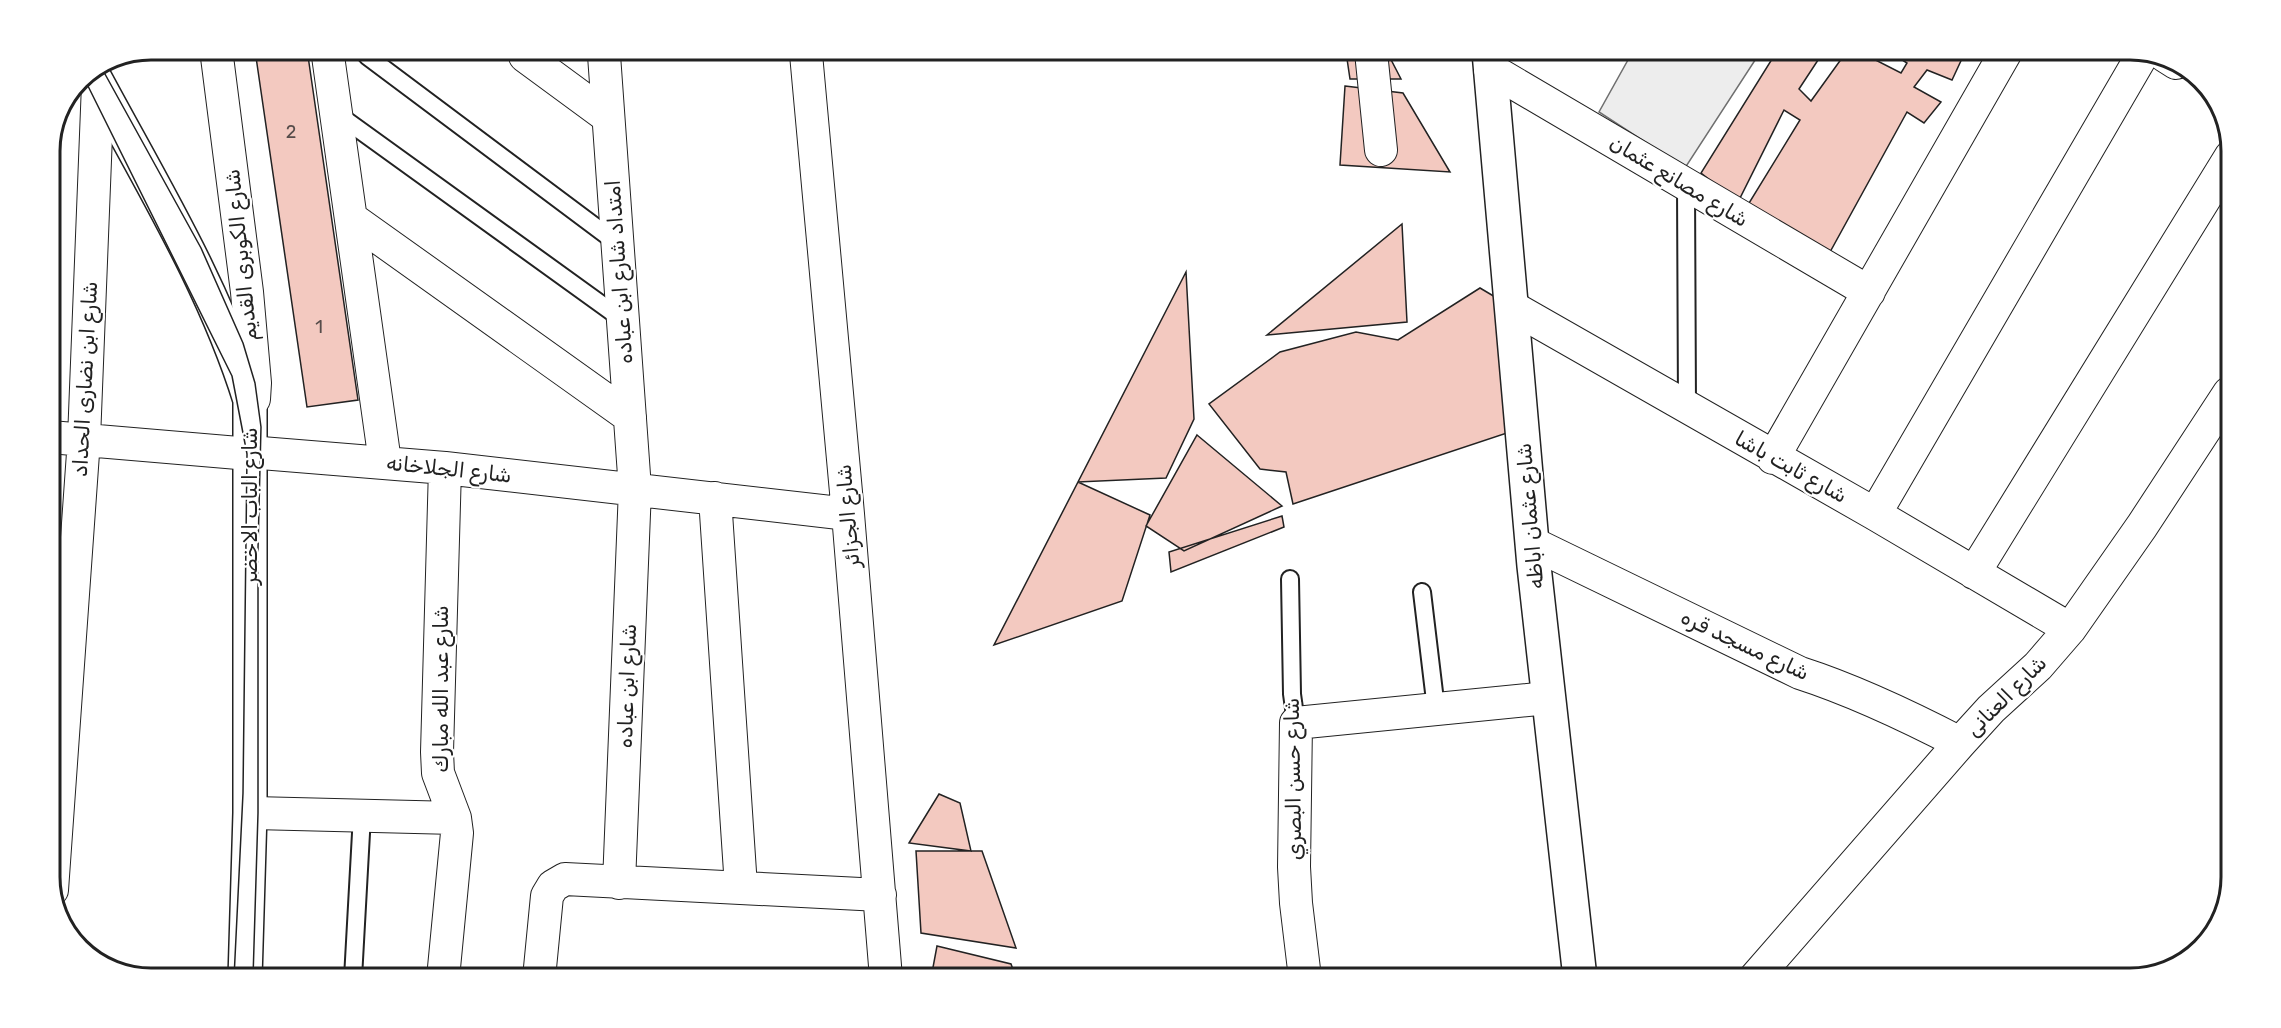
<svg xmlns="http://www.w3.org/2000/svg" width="2281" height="1028" font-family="Rubik,'Noto Naskh Arabic',sans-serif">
<rect width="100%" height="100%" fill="#fff"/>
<path fill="#ededed" stroke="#6f6f6f" stroke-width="1.5" d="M1633 51H1761L1685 168 1599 112Z"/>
<path fill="#f3c9c0" stroke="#222" stroke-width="1.5" d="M1887 50H1966L1952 80 1927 70 1914 87 1941 102 1924 123 1907 112 1830 252 1746 208 1800 120 1784 110 1738 202 1701 173 1777 51H1824L1799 89 1811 101 1847 51H1858L1901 73 1907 63Z
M1346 52H1387L1401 79H1350Z
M308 56 358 400 307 407 256 57Z
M1345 86 1403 93 1450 172 1340 165Z
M1402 224 1407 322 1267 335Z
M1186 272 1194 419 1166 478 1078 482Z
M1480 288 1512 307 1510 432 1293 504 1286 472 1260 469 1209 404 1280 352 1356 332 1398 340Z
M1197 435 1282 506 1184 551 1146 526Z
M1078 482 1150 515 1122 601 994 645Z
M1282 516 1284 527 1171 572 1169 552Z
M939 794 960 803 971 851 909 843Z
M916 851H982L1016 948 921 933Z
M937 946 1011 964 1016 978H931Z"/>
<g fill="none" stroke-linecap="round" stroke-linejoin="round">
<g stroke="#222" stroke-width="20">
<path id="lane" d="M367 56 617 243
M336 113 623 320
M1686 185 1687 408
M1290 579 1292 694 1296 723
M1422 592 1436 709
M353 978 362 815"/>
</g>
<g stroke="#222" stroke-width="34">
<path id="street" d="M1371 52 1381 150
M806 54 848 514 886 978
M604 55 635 489 619 883
M328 56 385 462
M525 56 608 117
M2165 56 2176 63
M217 57 247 292 255 383 254 399
M1490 69 1869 292
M351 218 630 417
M1512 307 1875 514 2070 629
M50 437 250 454 261 453 445 468 848 514
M1773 458 2007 50
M715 498 741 887
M1875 514 2144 52
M1532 543 1800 673C1856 691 1908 716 1960 743
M1974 573 2231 156
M250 813 455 818
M52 890 84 439 98 84
M443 978 457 833 455 818 438 773 437 752 445 468
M539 978 547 896 553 886 565 879 880 895
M1305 978 1296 903 1294 867 1296 723 1548 698
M1755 978 1960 743 1991 709 2038 666 2070 629 2142 526 2229 393"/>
</g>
<g stroke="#222" stroke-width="36">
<path id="secondary" d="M91 71C148 178 214 284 250 400V813L245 978"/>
</g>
<g stroke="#222" stroke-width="36">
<path id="primary" d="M1489 52 1534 566 1580 978"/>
</g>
<use href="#lane" stroke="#fff" stroke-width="16"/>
<use href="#street" stroke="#fff" stroke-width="32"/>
<use href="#secondary" stroke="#fff" stroke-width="33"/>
<use href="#primary" stroke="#fff" stroke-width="33"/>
<path stroke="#222" stroke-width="1.5" d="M100 65 201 248 243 343 255 383 261 427 258 549V813L253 978
M83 76 232 376 247 454 243 793 234 978"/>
</g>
<g text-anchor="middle" stroke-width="4.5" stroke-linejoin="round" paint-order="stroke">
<g font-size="18" fill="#564c4a">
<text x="291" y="138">2</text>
<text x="319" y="333">1</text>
</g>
<g font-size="21" fill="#222" stroke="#fff">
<text transform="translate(1679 181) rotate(31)" y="7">شارع مصانع عثمان</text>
<text transform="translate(241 255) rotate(-96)" y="7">شارع الكوبرى القديم</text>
<text transform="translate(619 272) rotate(-94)" y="7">امتداد شارع ابن عباده</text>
<text transform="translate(85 379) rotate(-87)" y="7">شارع ابن نضارى الحداد</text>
<text transform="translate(1791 467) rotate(29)" y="7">شارع ثابت باشا</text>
<text transform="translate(449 469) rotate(6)" y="7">شارع الجلاخانه</text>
<text transform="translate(250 506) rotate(-90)" y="7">شارع الباب الاخضر</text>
<text transform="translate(848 516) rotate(-95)" y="7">شارع الجزائر</text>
<text transform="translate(1530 516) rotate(-95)" y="7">شارع عثمان اباظه</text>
<text transform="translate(1745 645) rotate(25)" y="7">شارع مسجد قره</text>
<text transform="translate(627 686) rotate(-88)" y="7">شارع ابن عباده</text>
<text transform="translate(441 689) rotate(-90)" y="7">شارع عبد الله مبارك</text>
<text transform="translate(2006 696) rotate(-45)" y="7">شارع العنانى</text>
<text transform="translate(1293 779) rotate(-91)" y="7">شارع حسن البصري</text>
</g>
</g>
<path d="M0 0H2281V1028H0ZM151 60H2130A91 91 0 0 1 2221 151V877A91 91 0 0 1 2130 968H151A91 91 0 0 1 60 877V151A91 91 0 0 1 151 60Z" fill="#fff" fill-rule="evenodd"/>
<path fill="none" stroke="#222" stroke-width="3" d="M151 60H2130A91 91 0 0 1 2221 151V877A91 91 0 0 1 2130 968H151A91 91 0 0 1 60 877V151A91 91 0 0 1 151 60Z"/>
</svg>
